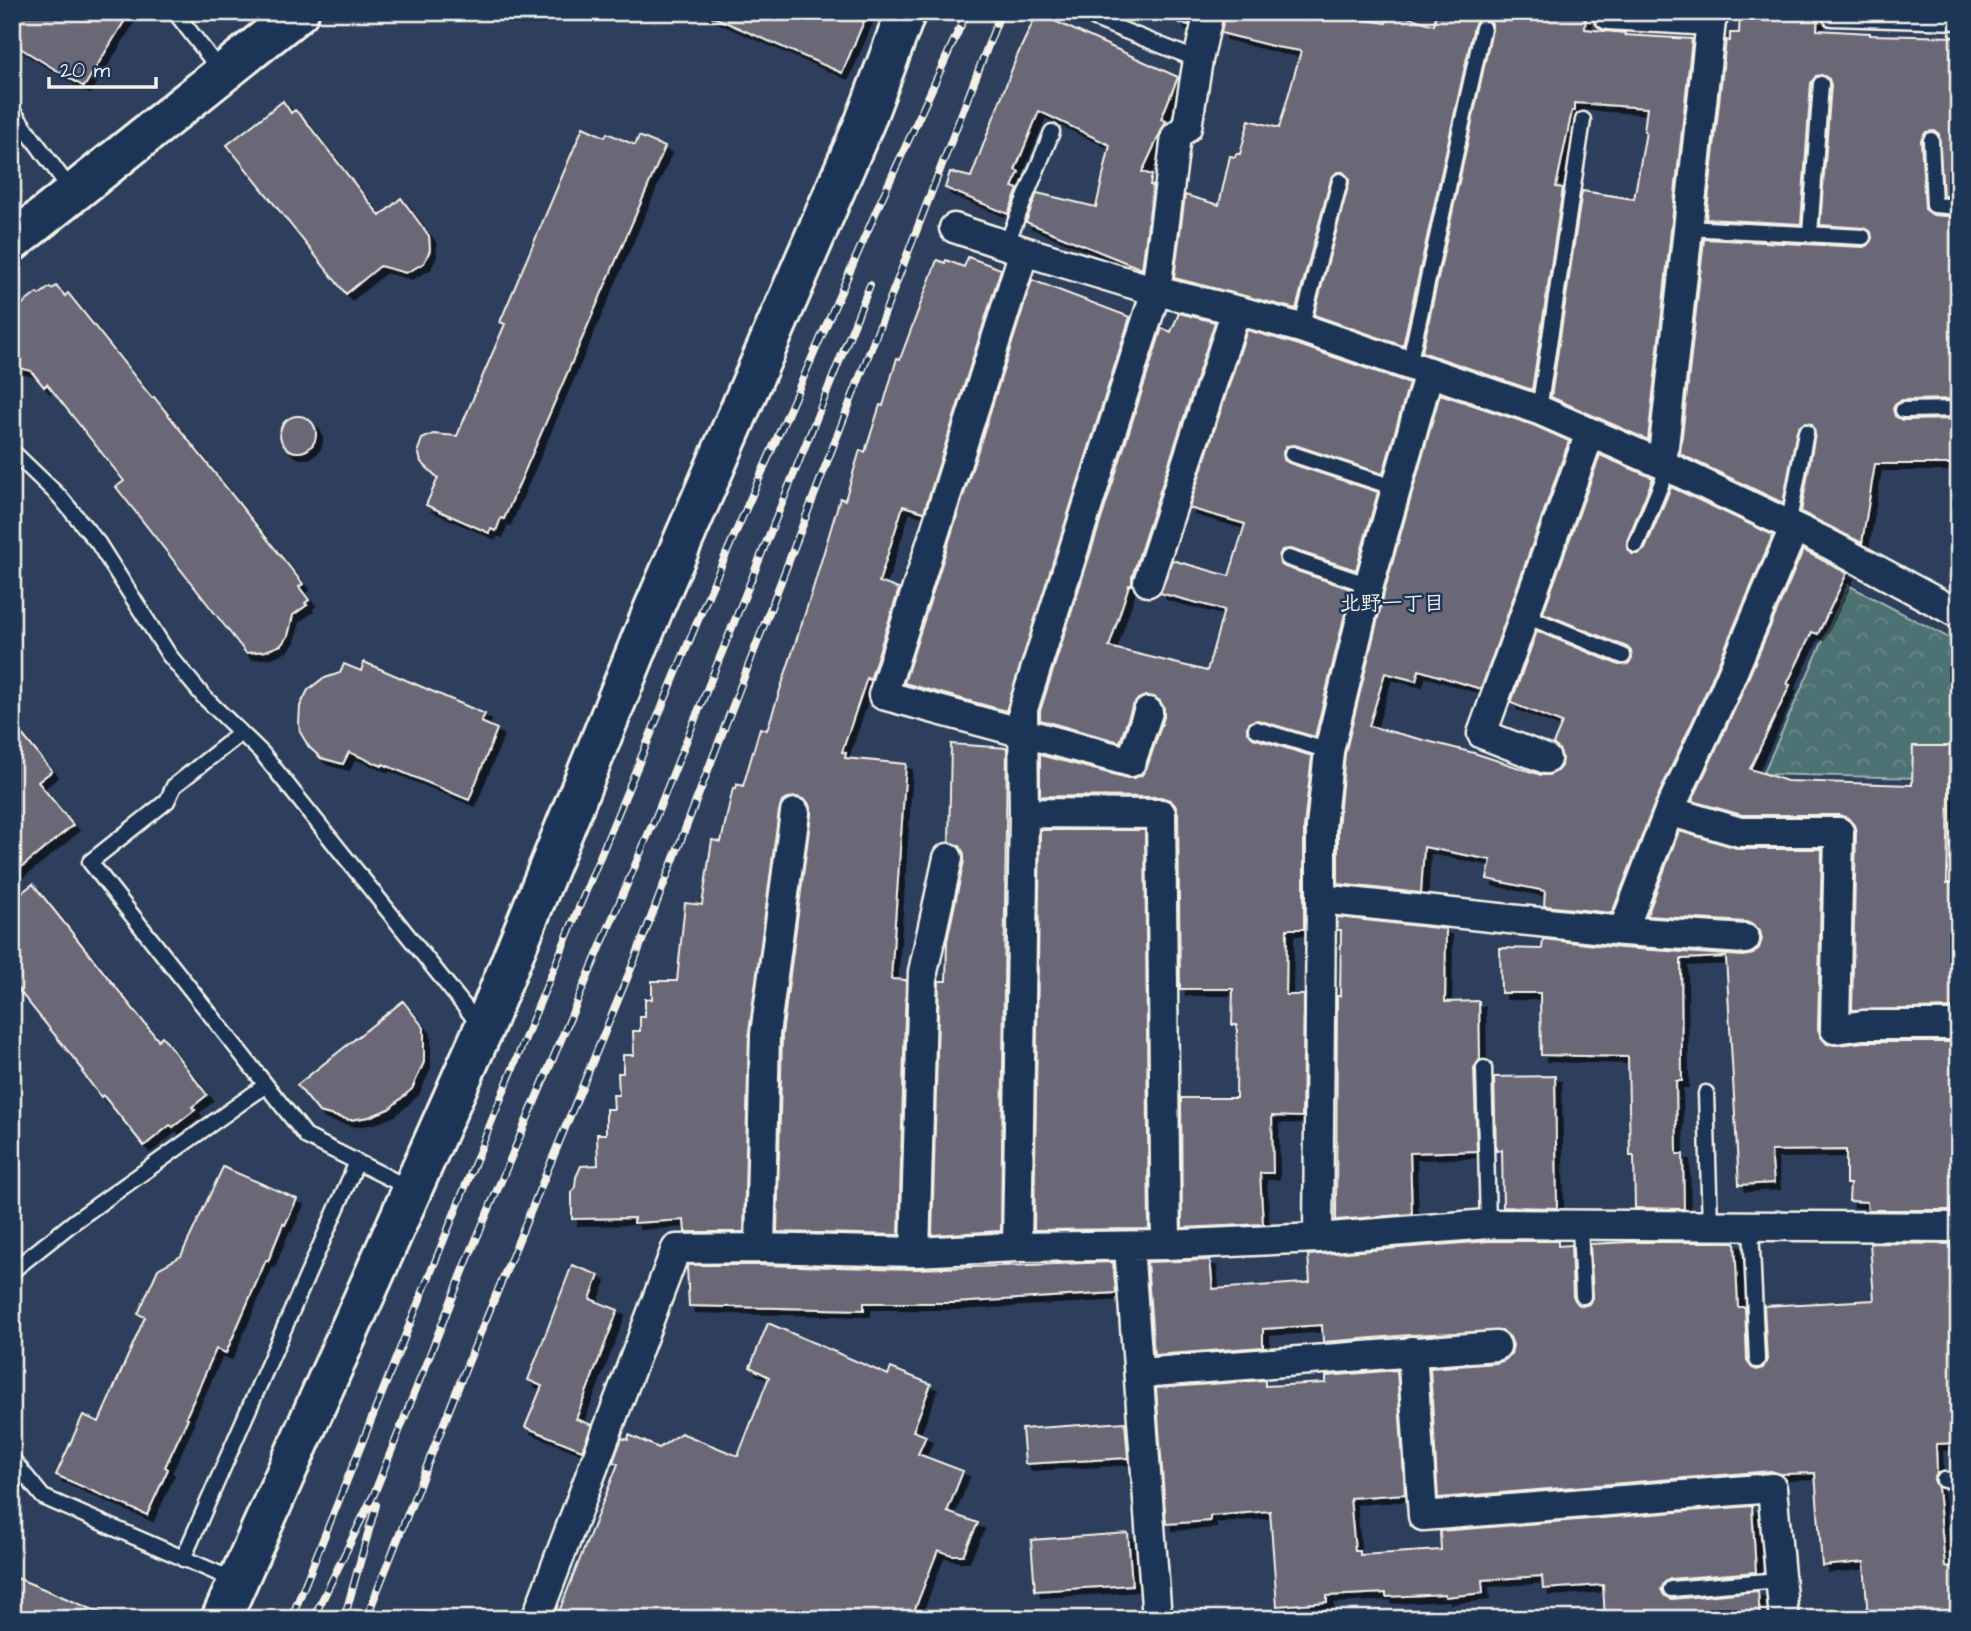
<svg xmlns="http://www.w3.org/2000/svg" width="1971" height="1631" font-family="'Architects Daughter','Klee One',sans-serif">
<defs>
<pattern id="park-crowns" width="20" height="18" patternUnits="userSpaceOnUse" patternTransform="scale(1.75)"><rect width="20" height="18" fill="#4e7273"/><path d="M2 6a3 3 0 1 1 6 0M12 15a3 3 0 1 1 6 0" fill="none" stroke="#688787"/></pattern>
<filter id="shadow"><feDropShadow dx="6" dy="6" stdDeviation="0" flood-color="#0009"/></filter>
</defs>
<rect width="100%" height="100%" fill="#2d3f5d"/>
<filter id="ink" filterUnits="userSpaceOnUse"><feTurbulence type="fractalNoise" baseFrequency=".0143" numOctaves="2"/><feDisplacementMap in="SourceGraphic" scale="14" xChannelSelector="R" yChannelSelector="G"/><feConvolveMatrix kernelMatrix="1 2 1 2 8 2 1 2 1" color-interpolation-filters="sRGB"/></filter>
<g filter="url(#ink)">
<path fill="url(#park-crowns)" stroke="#a1b2ae" stroke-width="2" d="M1848 585 1959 643V779L1763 774Z"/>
<path fill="#6b6876" stroke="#f4f1e8" stroke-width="2" filter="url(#shadow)" d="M12 12H130L84 87 12 43Z
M702 12H868L842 73Z
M1180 12H1192L1189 25 1179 23Z
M1225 12H1316L1386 23 1389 12H1391L1434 25 1436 12H1586L1585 29 1625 33V35L1692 39 1648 440 1551 397 1582 191 1634 199 1646 132 1644 131 1647 108 1575 103V111H1572L1556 187 1563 188 1532 390 1422 352 1492 30V24L1486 19H1479L1474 26 1403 346 1314 315 1349 183V178L1343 172H1337L1331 179 1296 309 1174 278 1185 195 1219 205 1230 156 1235 157 1236 154H1240L1249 120 1279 128 1301 51 1276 47 1221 33Z
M1740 12H1818L1817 30 1870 33V35L1958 37 1959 197 1943 196 1939 134 1935 131 1926 132 1921 140 1925 209 1933 215 1959 217V399L1902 400 1895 405 1893 409 1895 416 1902 420 1959 419V464H1875L1862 543 1801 512 1815 434 1812 424 1804 423 1797 430 1783 503 1680 454 1704 239 1863 247 1868 245 1872 238 1871 232 1864 228 1820 225 1831 85 1829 79 1822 75 1816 76 1811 83 1801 224 1706 219 1726 40 1730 41V33H1739Z
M1037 13 1178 77 1161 119 1166 121 1142 172 1152 175 1150 185 1153 186 1142 269 1026 222 1037 193 1096 207 1110 145 1039 111 1015 170 1019 172 1012 187 1018 189 1008 214 945 188 950 172 971 177 1017 56Z
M283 101 291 113 295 110 302 117 380 216 401 198 429 236 430 250 424 263 406 273 380 266 346 294 227 145Z
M583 127 605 137 607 133 635 145 639 136 665 147 504 519 501 518 496 531 491 529 489 533 426 505 438 478 421 462 418 450 422 439 433 434 457 436 505 324 500 322Z
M968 257 1001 269 924 512 903 506 879 582 899 589 870 680 867 678 842 752 846 753 845 758 906 764 891 979 906 980 899 1235 777 1232 782 1035 811 815V807L806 800 797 797 788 798 782 802 779 811 749 1032 744 1232H685L684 1220 634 1223V1218L572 1219V1192L575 1187 576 1177 581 1166 598 1165 597 1134H606V1109H614L613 1095H619L618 1073H623V1055H634L633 1031H640V1017H645V999H652V981H677L685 903 702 905 712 840 721 842 733 788 736 789 737 784 743 786 760 728 767 730 811 595 840 498 845 500 860 450 865 452 880 405 883 406 897 358 900 359 937 260 945 263 946 260 964 267Z
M1032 280 1130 317 1006 711 904 683Z
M56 286 65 296 68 293 152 398 154 397 303 584 299 587 309 600 305 603 307 605 293 615 288 636 281 645 266 651 246 653 116 487 124 481 47 384 44 387 31 371 12 366V312L37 293 39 295 50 287 52 289Z
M1179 313 1215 322 1132 577V585H1129L1109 647 1207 671 1224 610 1160 593 1172 560 1229 576 1245 524 1189 508 1247 330 1296 344 1409 383 1383 474 1295 445 1286 446 1283 452 1284 460 1289 463 1378 492 1356 570 1291 549 1282 550 1279 556 1280 564 1285 567 1351 589 1315 737 1258 720 1250 722 1247 727V732L1253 738 1312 756 1304 827V929H1287L1286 995H1304L1302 1117 1272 1116 1273 1173H1260L1263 1224 1182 1228 1181 1098H1236L1237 1025H1232L1233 989H1180L1178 814 1176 806 1170 800 1161 797 1040 796V755L1127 778H1134L1142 775 1147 767 1164 717V708L1160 701 1154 697 1145 696 1138 699 1132 707 1120 742 1040 720V711L1162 328 1171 332Z
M1440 394 1533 425 1569 441 1481 689 1419 670 1416 681 1385 673 1369 726 1474 753 1541 775H1549L1557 771 1561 766 1562 757 1559 749 1553 744 1562 723 1511 703 1537 631 1619 665 1628 664 1632 659 1631 651 1627 647 1543 613 1600 455 1653 478 1627 541V547L1632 554H1638L1645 549 1671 487 1773 535 1708 688 1654 805 1612 913 1544 906 1545 891 1487 879 1491 860 1424 847 1421 893 1338 884V828L1345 754 1385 589Z
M280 434a18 18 0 1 1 36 0a18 18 0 1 1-36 0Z
M1803 550 1847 573 1818 634 1812 632 1787 684 1790 685 1750 769 1787 781 1912 785 1913 746H1950L1947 883H1959V1008L1852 1010 1856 832 1854 825 1848 818 1839 815H1742L1692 801 1738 702Z
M364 662 485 714 481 722 497 729 469 800 383 764 382 766 349 752 343 764 321 758 309 747 300 732 299 724 300 706 308 690 322 679 340 673 344 664 361 671Z
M12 722 52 771 38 782 73 825 12 875Z
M951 744 1007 748 1001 1231 932 1235 939 981H946L947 941 964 861V854L960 846 949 842Z
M1040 830H1145L1149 1229 1034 1230Z
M1679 831 1740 849H1822L1818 1029 1821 1037 1827 1044 1837 1045 1864 1042H1959V1210H1868L1867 1202 1849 1201 1850 1184H1846V1150L1771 1151 1774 1183 1739 1185 1726 957 1681 959 1682 1081H1676L1677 1154H1683L1684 1209 1635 1208 1634 1156H1630L1628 1057 1541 1055 1540 993H1501L1500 948 1542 949 1543 939 1622 948 1744 956 1753 954 1759 948 1762 939 1760 931 1754 925 1746 922 1647 916Z
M33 884 158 1040 162 1036 207 1095 192 1107 195 1110 173 1127 170 1125 144 1146 103 1095 101 1097 82 1072 84 1071 12 982V900Z
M1337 917 1446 929 1445 1002 1479 1001 1480 1059 1474 1068 1477 1151 1410 1153 1412 1214 1336 1220 1337 996H1340L1341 930H1337Z
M403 1001 424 1028V1062L412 1089 389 1109 369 1117 350 1120 319 1112 297 1085Z
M1555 1076 1557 1208 1503 1207 1502 1150 1496 1151 1494 1077Z
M223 1167 297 1199 285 1225 283 1224 268 1261 266 1260 226 1353 216 1349 186 1417 188 1418 165 1467 168 1469 147 1515 56 1475 83 1415 99 1422 145 1317 138 1314 158 1269 181 1256Z
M1489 1241H1558V1246L1571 1245 1573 1297 1578 1304 1583 1306 1589 1304 1593 1296 1590 1244 1629 1242H1735L1738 1307H1745L1747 1361 1752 1368 1757 1370 1763 1368 1767 1360 1764 1306 1874 1300 1870 1243 1956 1244 1959 1284 1956 1286 1959 1334V1443L1936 1444 1937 1473 1934 1480 1938 1488 1945 1567 1959 1565V1619H1868L1864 1562 1822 1566 1815 1473 1781 1474 1771 1471 1438 1498 1430 1368 1497 1363 1505 1360 1511 1354 1513 1345 1510 1337 1503 1331 1410 1335 1323 1342 1322 1325 1263 1329V1347L1154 1355 1147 1262 1210 1260 1213 1289 1303 1283 1310 1282 1308 1255Z
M1113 1262 1116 1293 954 1303H864V1310L689 1306 687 1267 688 1265H760L915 1269Z
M572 1265 599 1275 590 1299 618 1310 576 1419 592 1425 582 1450 525 1427 542 1386 528 1380Z
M768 1323 888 1375 891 1368 931 1384 913 1431 926 1436 918 1454 963 1471 947 1512 978 1523 963 1555H952L938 1550 911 1619H556L618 1464 613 1462 622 1438 628 1440 629 1435 659 1448 681 1433 738 1456 769 1377 750 1367Z
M1397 1370 1405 1494 1350 1498 1355 1551H1360V1555L1441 1550 1440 1531 1752 1506 1756 1572 1670 1579 1665 1582 1661 1589 1664 1595 1672 1599 1758 1591 1760 1619H1605L1603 1585 1543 1589 1542 1576 1482 1580 1483 1593 1445 1597V1594L1386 1597V1593L1327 1596V1602L1277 1606 1270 1511 1210 1516V1521L1166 1524 1156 1388 1265 1380V1386L1326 1383V1376Z
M1125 1422 1128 1458 1025 1464 1022 1429Z
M1128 1533 1132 1585 1035 1591 1031 1540Z
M12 1576 51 1592 115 1619H12Z"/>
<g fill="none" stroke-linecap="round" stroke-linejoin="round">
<g stroke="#f4f1e8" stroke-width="19">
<path id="lane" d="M175 12 221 72
M1831 18 1959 22
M1095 19 1198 60
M12 114 17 117 73 193
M1931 140 1934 205 1959 207
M1686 228 1863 237
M1810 234 1821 84
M1006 245 1052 132
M1301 328 1340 181
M1409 365 1483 28
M1539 410 1583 120
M1903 410 1959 409
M12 451 60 497 98 543 169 655 204 697 262 753 481 1027
M1292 454 1396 488
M1788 526 1806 432
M1636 545 1668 468
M1288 558 1369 585
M1526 616 1623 656
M1256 729 1329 751
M241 733 174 786 167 801 90 862 307 1137 411 1189
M1484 1068 1488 1224
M1706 1093 1710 1225
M1580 1225 1583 1296
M1751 1226 1757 1360
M12 1271 75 1221 266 1085
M12 1459 43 1497 238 1582
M1944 1480 1959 1479
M183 1559 357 1162
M1671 1589 1780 1580"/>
</g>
<g stroke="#f4f1e8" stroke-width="33">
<path id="street" d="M1608 12V15L1711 21
M954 228 1024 251
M1662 464 1711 21 1716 12
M1148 582 1236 310
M1148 712 1131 762 883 695 1024 251 1156 291 1236 310 1301 328 1539 410 1662 464 1827 543 1959 614
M1546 759 1482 734 1590 433
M1669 811 1740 832H1839L1835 1029 1863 1025H1959
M1024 813 1023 709 1156 291 1176 136 1187 127 1198 60 1209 12
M1321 899V827L1329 751 1369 585 1429 372
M1623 931 1669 811 1723 695 1794 528
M1318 1238 1321 899 1623 931 1745 939
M1017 1247 1024 813 1161 814 1166 1245
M1129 1247 1157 1619
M760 1248 765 1034 795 813
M915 1252 923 972 948 858
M1412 1351 1423 1516 1772 1488 1784 1619
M1140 1373 1496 1346
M536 1619 676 1249 760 1248 915 1252 1017 1247 1166 1245 1318 1238 1488 1224 1959 1227"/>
</g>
<g stroke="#f4f1e8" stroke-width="44">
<path id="secondary" d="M12 242 299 12
M221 1619 483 1030 653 610 865 121 906 12"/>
</g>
<use href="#lane" stroke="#1d3557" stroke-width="14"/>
<use href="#street" stroke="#1d3557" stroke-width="28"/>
<use href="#secondary" stroke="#1d3557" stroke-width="38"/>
<g stroke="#f4f1e8" stroke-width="8">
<path id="rail" d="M291 1619 530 1026 710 591 878 207 967 12
M313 1619 374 1494 470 1254 656 816 870 285
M344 1619 376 1505
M366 1619 467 1365 635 959 1001 12"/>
</g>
<use href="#rail" stroke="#1d3557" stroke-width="5" stroke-dasharray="16" stroke-linecap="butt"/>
</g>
</g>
<g text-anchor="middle" stroke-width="5" stroke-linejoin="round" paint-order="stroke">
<g font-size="21" font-weight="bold" fill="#f4f1e8" stroke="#1d3557">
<text x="1392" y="610">北野一丁目</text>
</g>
</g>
<rect width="1971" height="1631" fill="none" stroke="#1d3557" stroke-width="42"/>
<rect x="21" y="21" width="1929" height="1589" fill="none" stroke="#f4f1e8" stroke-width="2.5" filter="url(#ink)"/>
<path d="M49 77v10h107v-10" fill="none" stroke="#f4f1e8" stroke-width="3.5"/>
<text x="60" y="77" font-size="21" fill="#f4f1e8" stroke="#1d3557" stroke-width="5" paint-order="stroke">20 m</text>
</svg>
